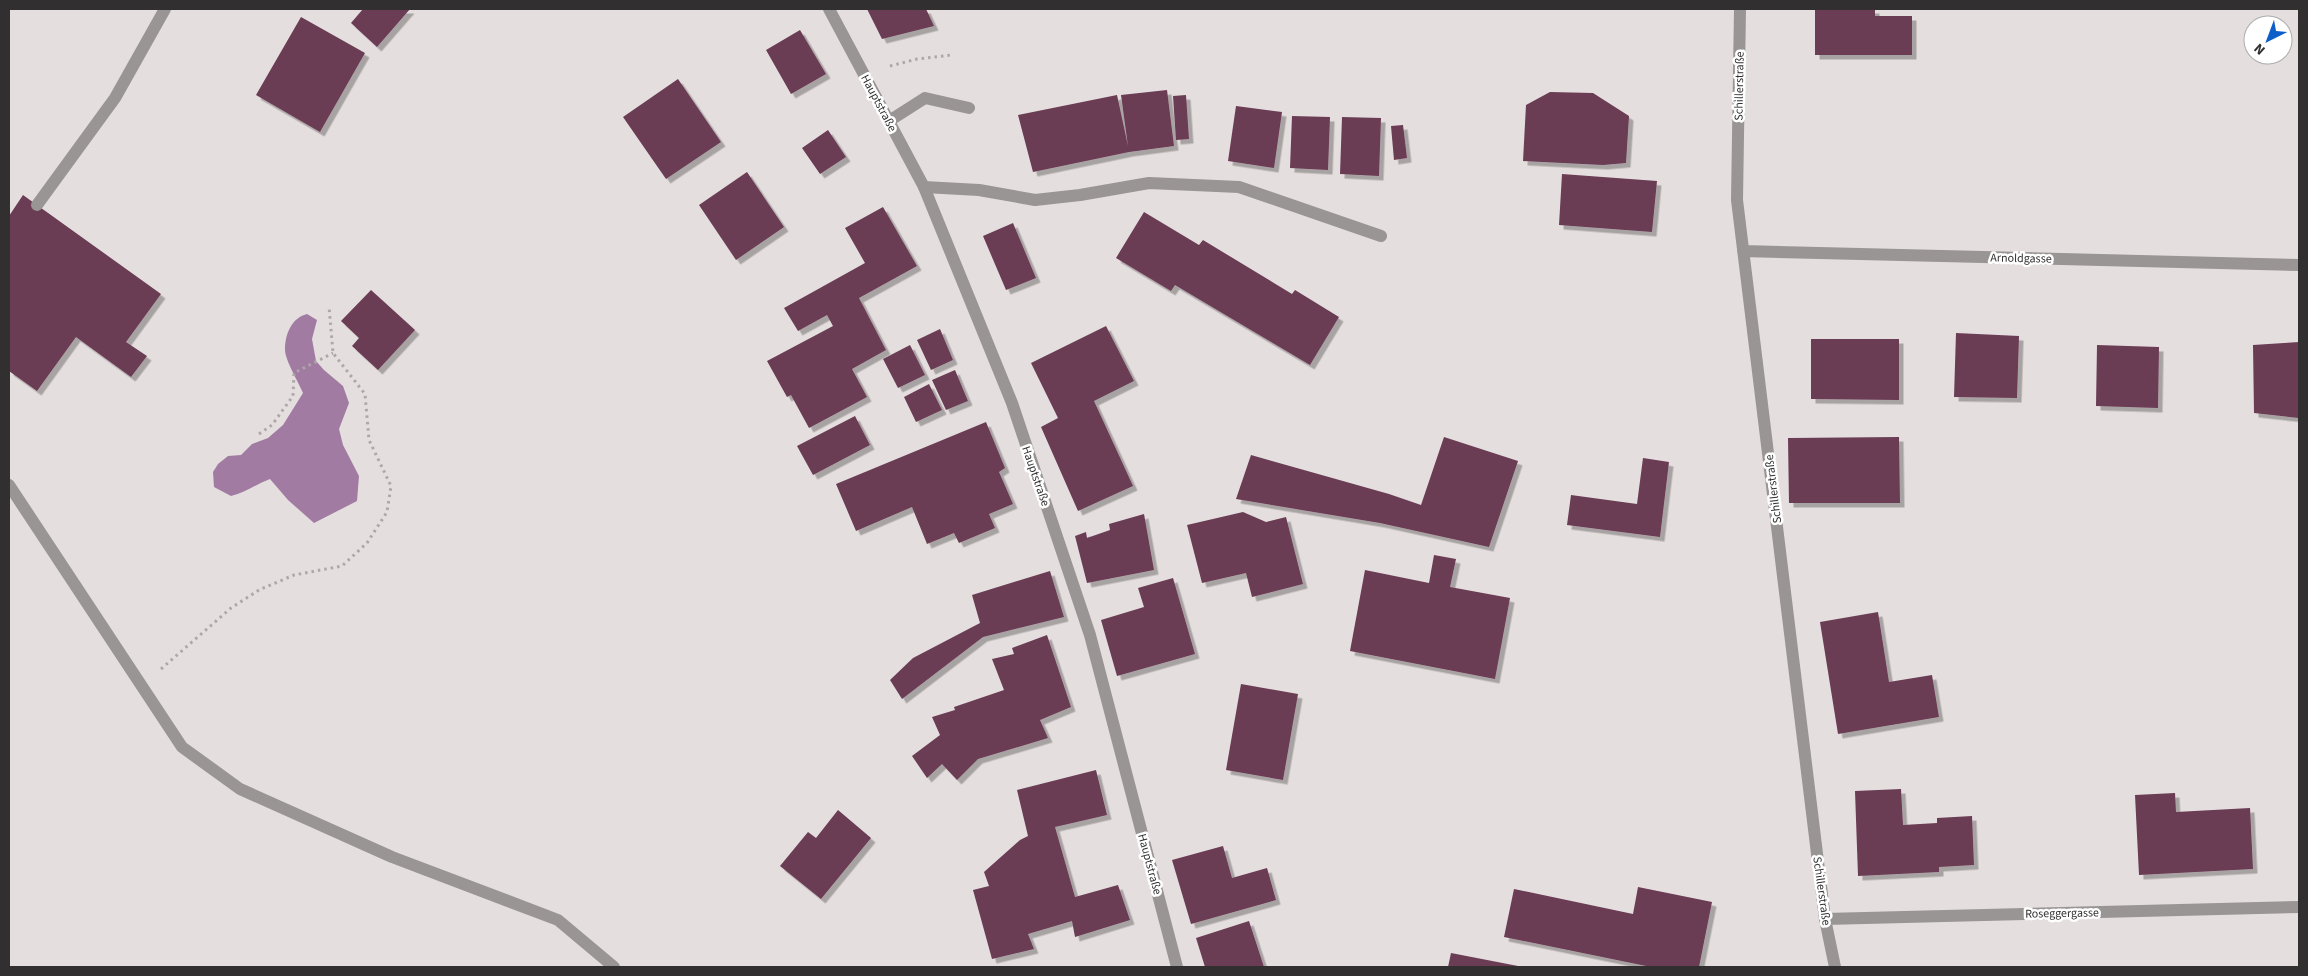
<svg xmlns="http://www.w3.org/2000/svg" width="2308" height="976" font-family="'Source Sans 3',sans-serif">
<defs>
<filter id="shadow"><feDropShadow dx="4.5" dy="4.5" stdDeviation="0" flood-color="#0004"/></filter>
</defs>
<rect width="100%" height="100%" fill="#e5dede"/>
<path fill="#a17ba2" d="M307 314 317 320 312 339 316 361 324 370 343 386 349 403 339 429 343 445 359 476 357 501 314 523 288 500 270 479C256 484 245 493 231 496L214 487 213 472 218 464 228 456 241 455 252 444 268 438 283 425 303 393C299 383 285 360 285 350 285 335 291 318 307 314Z"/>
<path fill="#6a3c54" filter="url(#shadow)" d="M363 9H410L377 47 351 23Z
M867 9H926L934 26 882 39Z
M1815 9H1875V16H1912V55H1815Z
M301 17 365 53 320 132 256 95Z
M800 30 826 74 791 94 766 50Z
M678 79 721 142 666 179 623 117Z
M1167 90 1174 146 1129 152 1033 172 1018 115 1117 95 1128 146 1121 95Z
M1550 92 1593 93 1629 116 1626 163 1603 165 1523 161 1526 105Z
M1186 95 1189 139 1176 140 1173 96Z
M1236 106 1282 112 1274 168 1228 161Z
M1292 116 1330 117 1328 170 1290 168Z
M1342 117 1381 118 1379 176 1340 174Z
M1403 125 1407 158 1394 160 1391 126Z
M828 130 846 157 820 174 802 148Z
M747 172 784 227 736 260 699 205Z
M1562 174 1657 181 1652 232 1559 225Z
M23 195 161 294 126 342 147 356 131 377 76 337 37 391 9 371V216Z
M883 207 917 266 859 298 886 350 852 369 867 397 809 428 791 395 787 397 767 361 833 326 827 315 798 331 784 308 865 263 845 228Z
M1144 212 1199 245 1203 240 1292 294 1295 290 1339 317 1310 365 1175 285 1171 291 1116 258Z
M1013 223 1036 278 1006 290 983 236Z
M371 290 415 330 378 370 352 346 359 338 341 321Z
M1106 326 1134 381 1094 401 1133 486 1078 511 1041 427 1058 418 1031 363Z
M940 329 953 360 931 370 917 340Z
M1956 333 2019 336 2017 398 1954 397Z
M1811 339H1899V400L1811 399Z
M2299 342V418L2254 413 2253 345Z
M910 345 925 375 898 388 883 359Z
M2097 345 2159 347 2158 408 2096 406Z
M955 370 968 401 946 410 932 380Z
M929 384 942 410 916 422 904 397Z
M855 416 870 445 813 475 797 446Z
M986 422 1005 468 999 472 1013 504 989 514 995 528 959 543 954 533 927 544 912 507 856 531 836 484Z
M1444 437 1518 461 1489 547 1380 523 1236 499 1251 455 1389 494 1421 505Z
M1899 437 1900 503H1789L1788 438Z
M1643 458 1669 462 1660 537 1567 525 1571 495 1637 504Z
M1243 512 1266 522 1286 517 1303 584 1252 597 1246 573 1202 583 1187 525Z
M1144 514 1154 570 1087 583 1075 536 1086 532 1087 538 1110 530 1109 524Z
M1434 555 1456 559 1450 587 1510 598 1495 679 1350 651 1365 570 1429 583Z
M1050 571 1064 617 983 637 902 699 890 680 913 658 980 623 972 595Z
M1173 578 1195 654 1117 676 1101 620 1144 607 1138 588Z
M1878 612 1889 682 1932 675 1939 717 1838 734 1820 622Z
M1047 635 1071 707 1040 720 1048 738 978 759 957 780 942 764 927 778 912 756 940 735 932 717 955 710 954 707 1004 690 992 659 1014 654 1012 648Z
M1241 684 1298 694 1283 780 1226 770Z
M1096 770 1107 815 1055 827 1075 897 1118 885 1130 920 1075 937 1072 921 1028 934 1034 949 992 959 973 890 989 886 984 872 1020 840 1028 836 1017 790Z
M1901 789 1903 825 1937 823V818L1972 816 1974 865 1939 867V872L1858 876 1855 791Z
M2175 793 2176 812 2250 808 2253 869 2139 875 2135 795Z
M838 810 871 838 821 899 780 866 808 832 816 838Z
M1223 846 1232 878 1267 868 1276 900 1191 924 1172 860Z
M1638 887 1712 902 1699 967H1651L1504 937 1514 889 1633 914Z
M1249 921 1264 967H1205L1196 938Z
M1451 953 1518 966V967H1448Z"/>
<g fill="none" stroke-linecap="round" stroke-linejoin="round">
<path stroke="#ada8a8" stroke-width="3" stroke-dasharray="2.5 4" stroke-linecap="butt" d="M890 66 917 59 951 55
M259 434 272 425 293 396 294 373 333 353
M161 669 231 608 259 590 294 575 342 566 367 543 387 512 391 486 369 440 365 394 333 353 329 306"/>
<path stroke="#989594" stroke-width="12" d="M889 121 925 98 969 108
M924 187 979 190 1035 200 1080 195 1149 183 1239 187 1381 236
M37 205 115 98 165 9
M9 485 182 747 240 789 392 857 558 920 614 967"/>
<path stroke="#989594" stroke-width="12" d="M1740 9 1737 200 1825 919 1835 967
M1743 251 2299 265
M1825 919 2299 907"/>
<path stroke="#989594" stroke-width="12" d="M829 9 924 187 1012 403 1090 635 1177 967"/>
</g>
<g text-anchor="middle" stroke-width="5" stroke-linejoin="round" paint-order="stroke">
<g font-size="12" fill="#312f2f" stroke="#fff">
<text transform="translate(1739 86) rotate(-89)" y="4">Schillerstraße</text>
<text transform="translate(879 103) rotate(62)" y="4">Hauptstraße</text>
<text transform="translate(2021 258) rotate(1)" y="4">Arnoldgasse</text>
<text transform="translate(1036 476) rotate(71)" y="4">Hauptstraße</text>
<text transform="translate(1773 489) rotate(-97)" y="4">Schillerstraße</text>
<text transform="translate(1150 864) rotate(75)" y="4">Hauptstraße</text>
<text transform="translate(1822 891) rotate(82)" y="4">Schillerstraße</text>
<text transform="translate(2062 913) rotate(-1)" y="4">Roseggergasse</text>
</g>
</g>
<rect width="2308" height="976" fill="none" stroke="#312f2f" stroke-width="20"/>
<g transform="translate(2268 40) rotate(222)"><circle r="24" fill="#ffffff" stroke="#adacac"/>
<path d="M0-4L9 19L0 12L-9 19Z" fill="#0d5ec8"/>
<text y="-8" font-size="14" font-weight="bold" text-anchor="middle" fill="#312f2f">N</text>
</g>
</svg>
